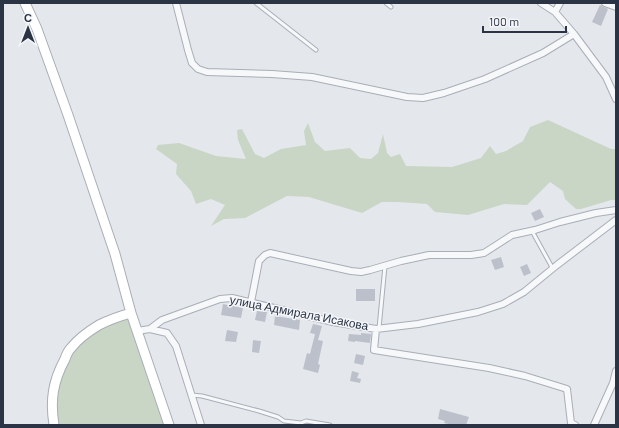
<svg xmlns="http://www.w3.org/2000/svg" width="619" height="428" font-family="Barlow,sans-serif">
<rect width="100%" height="100%" fill="#e4e7ec"/>
<path fill="#c9d6c5" d="M548 120 611 149H616V200H611L581 209H576L565 199 563 191 550 182 527 205 504 204 468 215 435 212 427 204 398 202H382L362 213 309 197 287 196 245 218 224 219 211 226 225 205 211 199 196 204 191 191 176 174 177 164 156 149 158 145 179 143 216 156 246 159 238 140 237 130 242 129 255 154 264 158 281 149 306 145 304 131 308 123 315 142 325 151 350 148 360 158 371 159 378 153 383 134 387 153 391 157 400 154 406 166 452 167 481 158 490 146 496 154 506 151 523 141 530 127Z
M130 314 167 425H57L54 411 62 369 84 337Z"/>
<path fill="#bbc0ca" d="M600 5 608 9 601 26 592 22Z
M540 209 544 217 535 221 531 213Z
M501 257 504 267 495 270 491 260Z
M527 264 531 273 524 276 520 267Z
M356 289H375V301H356Z
M223 304 243 308 241 318 221 315Z
M257 311 267 312 265 322 255 320Z
M275 316 300 320 299 330 274 325Z
M313 324 322 326 318 340 323 341 318 364 320 365 318 373 303 369 307 353 310 354 315 334 310 333Z
M227 330 238 332 236 342 225 341Z
M361 333 371 334 370 343 355 341V342L348 341 349 334 361 335Z
M253 340 261 341 259 353 252 352Z
M356 354 365 356 363 365 354 363Z
M352 371 359 373 357 378 361 379 360 383 350 381Z
M440 409 469 417 466 425H453L444 423 445 421 438 419Z"/>
<g fill="none" stroke-linecap="round" stroke-linejoin="round">
<g stroke="#a9aeb7" stroke-width="5">
<path id="service" d="M256 3 316 50
M386 3 391 7
M532 231 553 269
M379 328 385 266
M191 395 202 396 259 411 278 417 284 421 301 423 306 421 330 425"/>
</g>
<g stroke="#a9aeb7" stroke-width="8">
<path id="minor" d="M176 3 188 50 192 63 198 69 207 72 272 74 312 77 407 97 423 98 444 93 485 79 543 53 574 34
M541 3 555 12 574 34 606 77 616 99
M605 3 616 7
M555 12 560 3
M251 302 259 261 265 255 270 253 351 271 361 272 370 270 401 261 429 255H471L484 253 512 235 535 230 560 222 596 213 616 210
M150 329 162 320 220 299 232 298 333 322 376 329 418 324 478 312 503 304 524 292 557 265 616 220
M376 329 374 350 489 368 525 376 567 389 571 423 575 425
M137 331 150 329 167 333 176 346 188 384 201 425
M594 425 613 383 616 371"/>
</g>
<g stroke="#a9aeb7" stroke-width="11">
<path id="secondary" d="M25 3 37 29 68 115 115 254 131 313 169 425
M54 425C50 400 53 381 65 359 66 356 68 351 71 348 78 339 89 331 99 325 109 320 120 316 131 313"/>
</g>
<use href="#service" stroke="#f7f8fa" stroke-width="3"/>
<use href="#minor" stroke="#f7f8fa" stroke-width="6"/>
<use href="#secondary" stroke="#fff" stroke-width="9"/>
</g>
<g text-anchor="middle" stroke-width="3" stroke-linejoin="round" paint-order="stroke">
<g font-size="12" fill="#2b3445" stroke="#f4f6f9">
<text transform="translate(299 313) rotate(11)" y="4">улица Адмирала Исакова</text>
</g>
</g>
<rect width="619" height="428" fill="none" stroke="#2b3445" stroke-width="8"/>
<g transform="translate(28 28)" stroke="#f4f6f9" stroke-width="3" paint-order="stroke">
<path d="M0-3L7 15L0 10L-7 15Z" fill="#2b3445"/>
<text y="-6" font-size="11" font-weight="bold" text-anchor="middle" fill="#2b3445">С</text>
</g>
<path d="M483 26v6h83v-6" fill="none" stroke="#2b3445" stroke-width="2"/>
<text x="489" y="26" font-size="12" fill="#2b3445" stroke="#f4f6f9" stroke-width="3" paint-order="stroke">100 m</text>
</svg>
